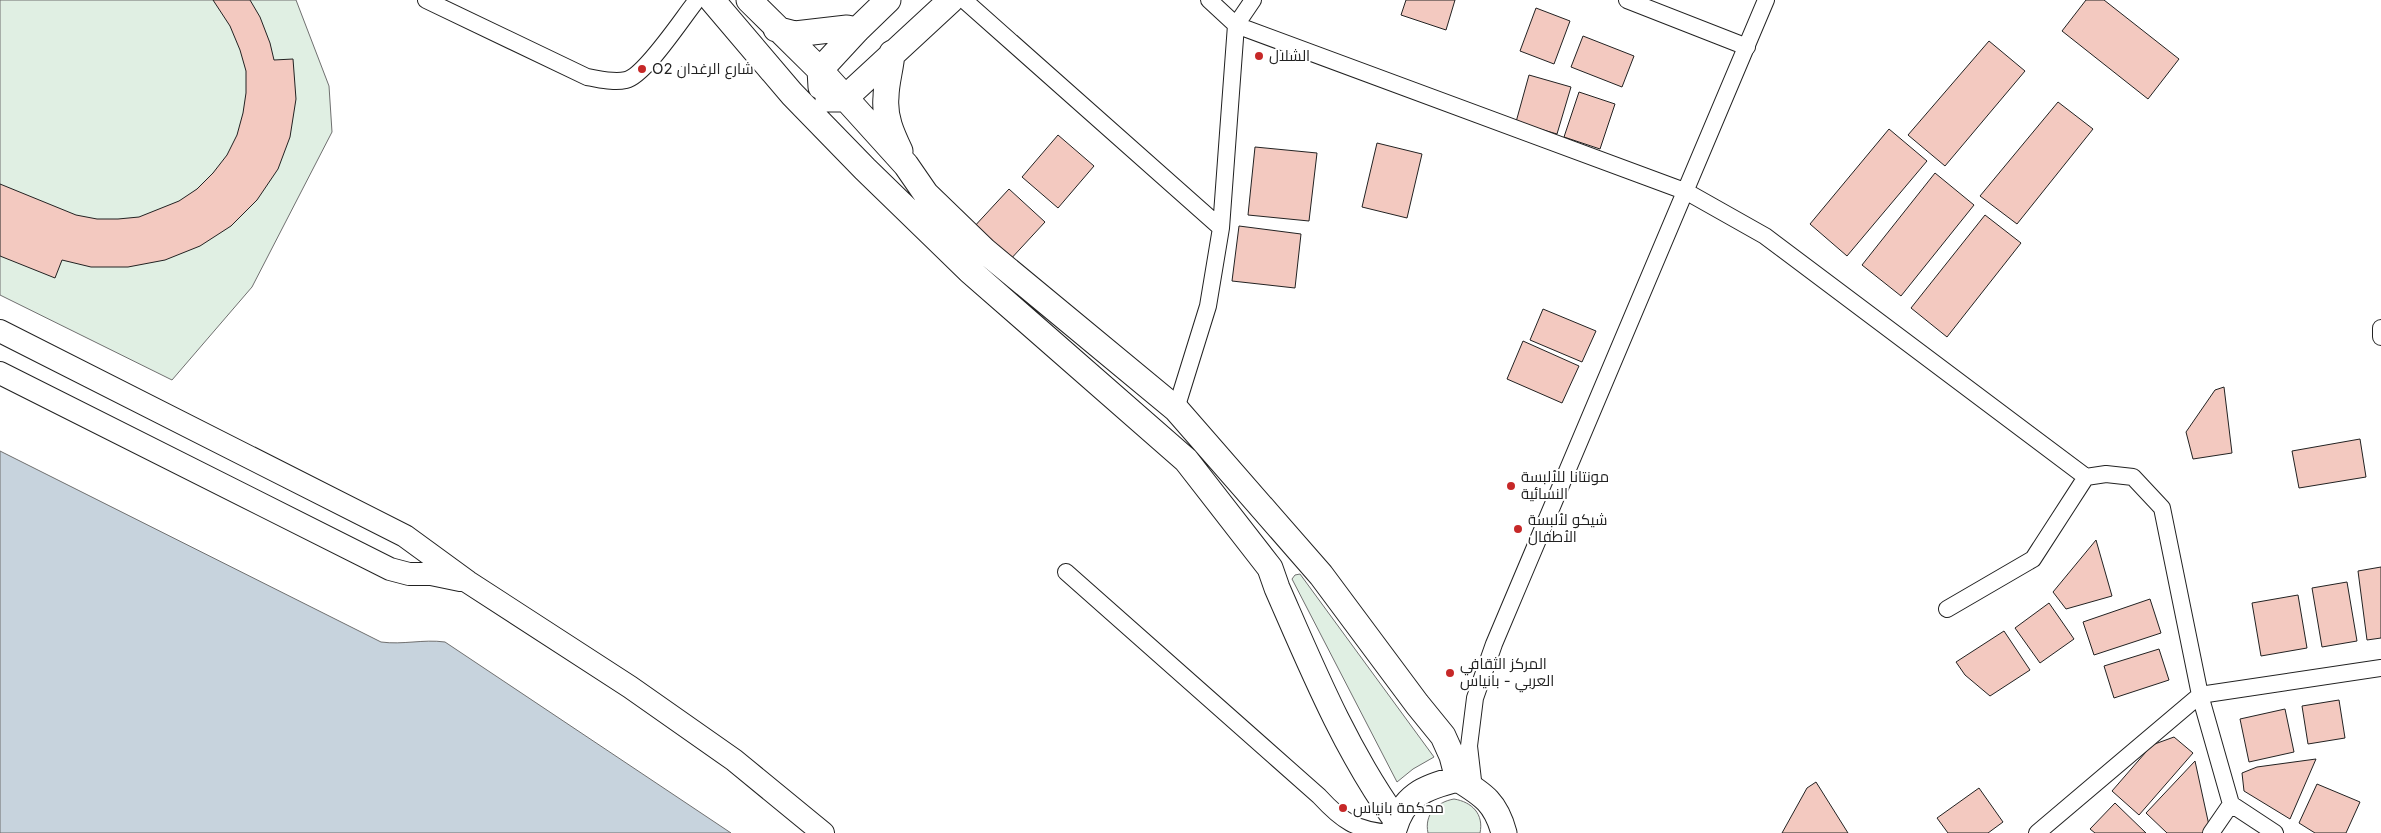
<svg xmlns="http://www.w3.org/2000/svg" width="2381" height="833" font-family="Inter,Cairo,sans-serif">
<rect width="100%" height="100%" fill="#fff"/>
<path fill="#e0efe3" stroke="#6f6f6f" d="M0 0H296L329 86 332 132 252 287 172 380 0 295Z
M1300 574 1434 757 1413 769 1397 782 1292 579 1295 575Z
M1454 799C1472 802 1484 814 1480 833H1428C1424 814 1437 802 1454 799Z"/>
<path fill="#c7d3dd" stroke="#6f6f6f" d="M0 451 381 642C403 645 423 639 445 642L731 833H0Z"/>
<path fill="#f3c9c0" stroke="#222" d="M213 0H250L260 17 270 43 274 60 293 59 296 99 290 137 278 169 257 200 231 226 200 246 165 260 128 267H91L62 260 55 278 0 256V184L76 215 97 219H118L139 217 179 201 197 189 213 173 227 155 237 135 243 113 246 93V71L240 50 230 26Z
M1406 0H1455L1446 30 1401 15Z
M2086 0H2104L2179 59 2148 99 2062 31Z
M1536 8 1570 21 1554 64 1520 51Z
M1583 36 1634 56 1622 87 1571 67Z
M1989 41 2025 71 1945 166 1908 135Z
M1529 75 1571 87 1557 134 1516 122Z
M1579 92 1615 104 1600 149 1564 137Z
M2058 102 2093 129 2017 224 1980 196Z
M1889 129 1927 161 1847 256 1810 224Z
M1058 135 1094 166 1058 208 1022 177Z
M1377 143 1422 154 1407 218 1362 207Z
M1255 147 1317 153 1309 221 1248 215Z
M1935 173 1974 205 1901 296 1862 265Z
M1009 189 1045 222 1008 262 972 229Z
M1985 215 2021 243 1947 337 1911 308Z
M1239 226 1301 234 1295 288 1232 281Z
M1543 309 1596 331 1582 362 1530 340Z
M1523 341 1579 366 1562 403 1507 379Z
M2224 387 2232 453 2193 459 2186 432 2215 390Z
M2360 439 2366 477 2299 488 2292 451Z
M2096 540 2112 596 2066 609 2053 592Z
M2381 567V638L2367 640 2358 571Z
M2347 582 2357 641 2322 647 2312 588Z
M2298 595 2307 648 2261 656 2252 603Z
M2150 599 2161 633 2094 655 2083 622Z
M2049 603 2074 639 2040 663 2015 628Z
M2004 631 2030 670 1990 696 1965 675 1956 662Z
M2159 649 2169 680 2114 698 2104 666Z
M2339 700 2345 738 2308 744 2302 706Z
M2285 709 2294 752 2249 762 2240 719Z
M2174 737 2193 753 2139 815 2112 791 2152 745Z
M2316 759 2290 819 2244 791 2242 773 2257 767Z
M2195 761 2210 830 2206 833H2167L2146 813Z
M1816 782 1848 833H1782L1807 788Z
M2317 784 2360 802 2346 833H2315L2299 823Z
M1979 788 2003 822 1988 833H1948L1937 818Z
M2115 803 2146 833H2095L2090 829Z"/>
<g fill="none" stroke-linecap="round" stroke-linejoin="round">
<g stroke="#222" stroke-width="18">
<path id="street" d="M426 0 587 77C600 79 613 83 626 80 645 76 683 17 697 0
M964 0 1221 228
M1209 0 1236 25 1687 192 1765 236 2086 477
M1627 0 1747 47
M2381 328V337
M1176 409 1208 306 1221 228 1236 25 1253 0
M1066 572 1319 796C1342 821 1355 830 1390 833
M1947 609 2033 559 2086 477 2106 474 2133 477 2162 508 2200 695 2231 804
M1474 789 1469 746 1475 698 1494 644 1766 0
M2037 833 2200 695 2381 668
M2211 833 2231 804 2275 833"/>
</g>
<g stroke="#222" stroke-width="24">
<path id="secondary" d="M0 331 405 536 468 582 630 687 734 760 823 833
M0 373 390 569 409 574H431L460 580"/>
</g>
<g stroke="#222" stroke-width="27">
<path id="primary" d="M712 0 792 94 865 169 970 271 1186 460 1270 568 1277 588C1312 668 1345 749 1396 820
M749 0 820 70 906 165 926 194 985 251 1176 409 1321 575 1417 704 1443 736 1452 756 1458 779
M776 29 795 34 847 28 857 30
M892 53C891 68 886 83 886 97 884 117 892 134 900 151
M821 87 820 70 857 30 888 0
M828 99H844L951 0
M1393 833C1402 796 1424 787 1458 779 1484 795 1496 803 1504 833"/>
</g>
<use href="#street" stroke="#fff" stroke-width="16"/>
<use href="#secondary" stroke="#fff" stroke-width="22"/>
<use href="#primary" stroke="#fff" stroke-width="25"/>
</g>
<g fill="#c62828" stroke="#fff" stroke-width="2">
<circle cx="1259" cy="56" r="5"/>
<circle cx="642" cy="69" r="5"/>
<circle cx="1511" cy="486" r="5"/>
<circle cx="1518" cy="529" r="5"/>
<circle cx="1450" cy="673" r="5"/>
<circle cx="1343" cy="808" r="5"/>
</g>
<g text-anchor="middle" stroke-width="4" stroke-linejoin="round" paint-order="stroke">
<g font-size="15" fill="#222" stroke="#fff" text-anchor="start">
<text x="1269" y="61">الشلال</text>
<text x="652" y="74">O2 شارع الرغدان</text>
<text x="1521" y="482">مونتانا للألبسة<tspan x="1521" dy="17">النسائية</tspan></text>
<text x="1528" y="525">شيكو لألبسة<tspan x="1528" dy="17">الأطفال</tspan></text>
<text x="1460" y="669">المركز الثقافي<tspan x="1460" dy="17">العربي - بانياس</tspan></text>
<text x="1353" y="813">محكمة بانياس</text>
</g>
</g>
</svg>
